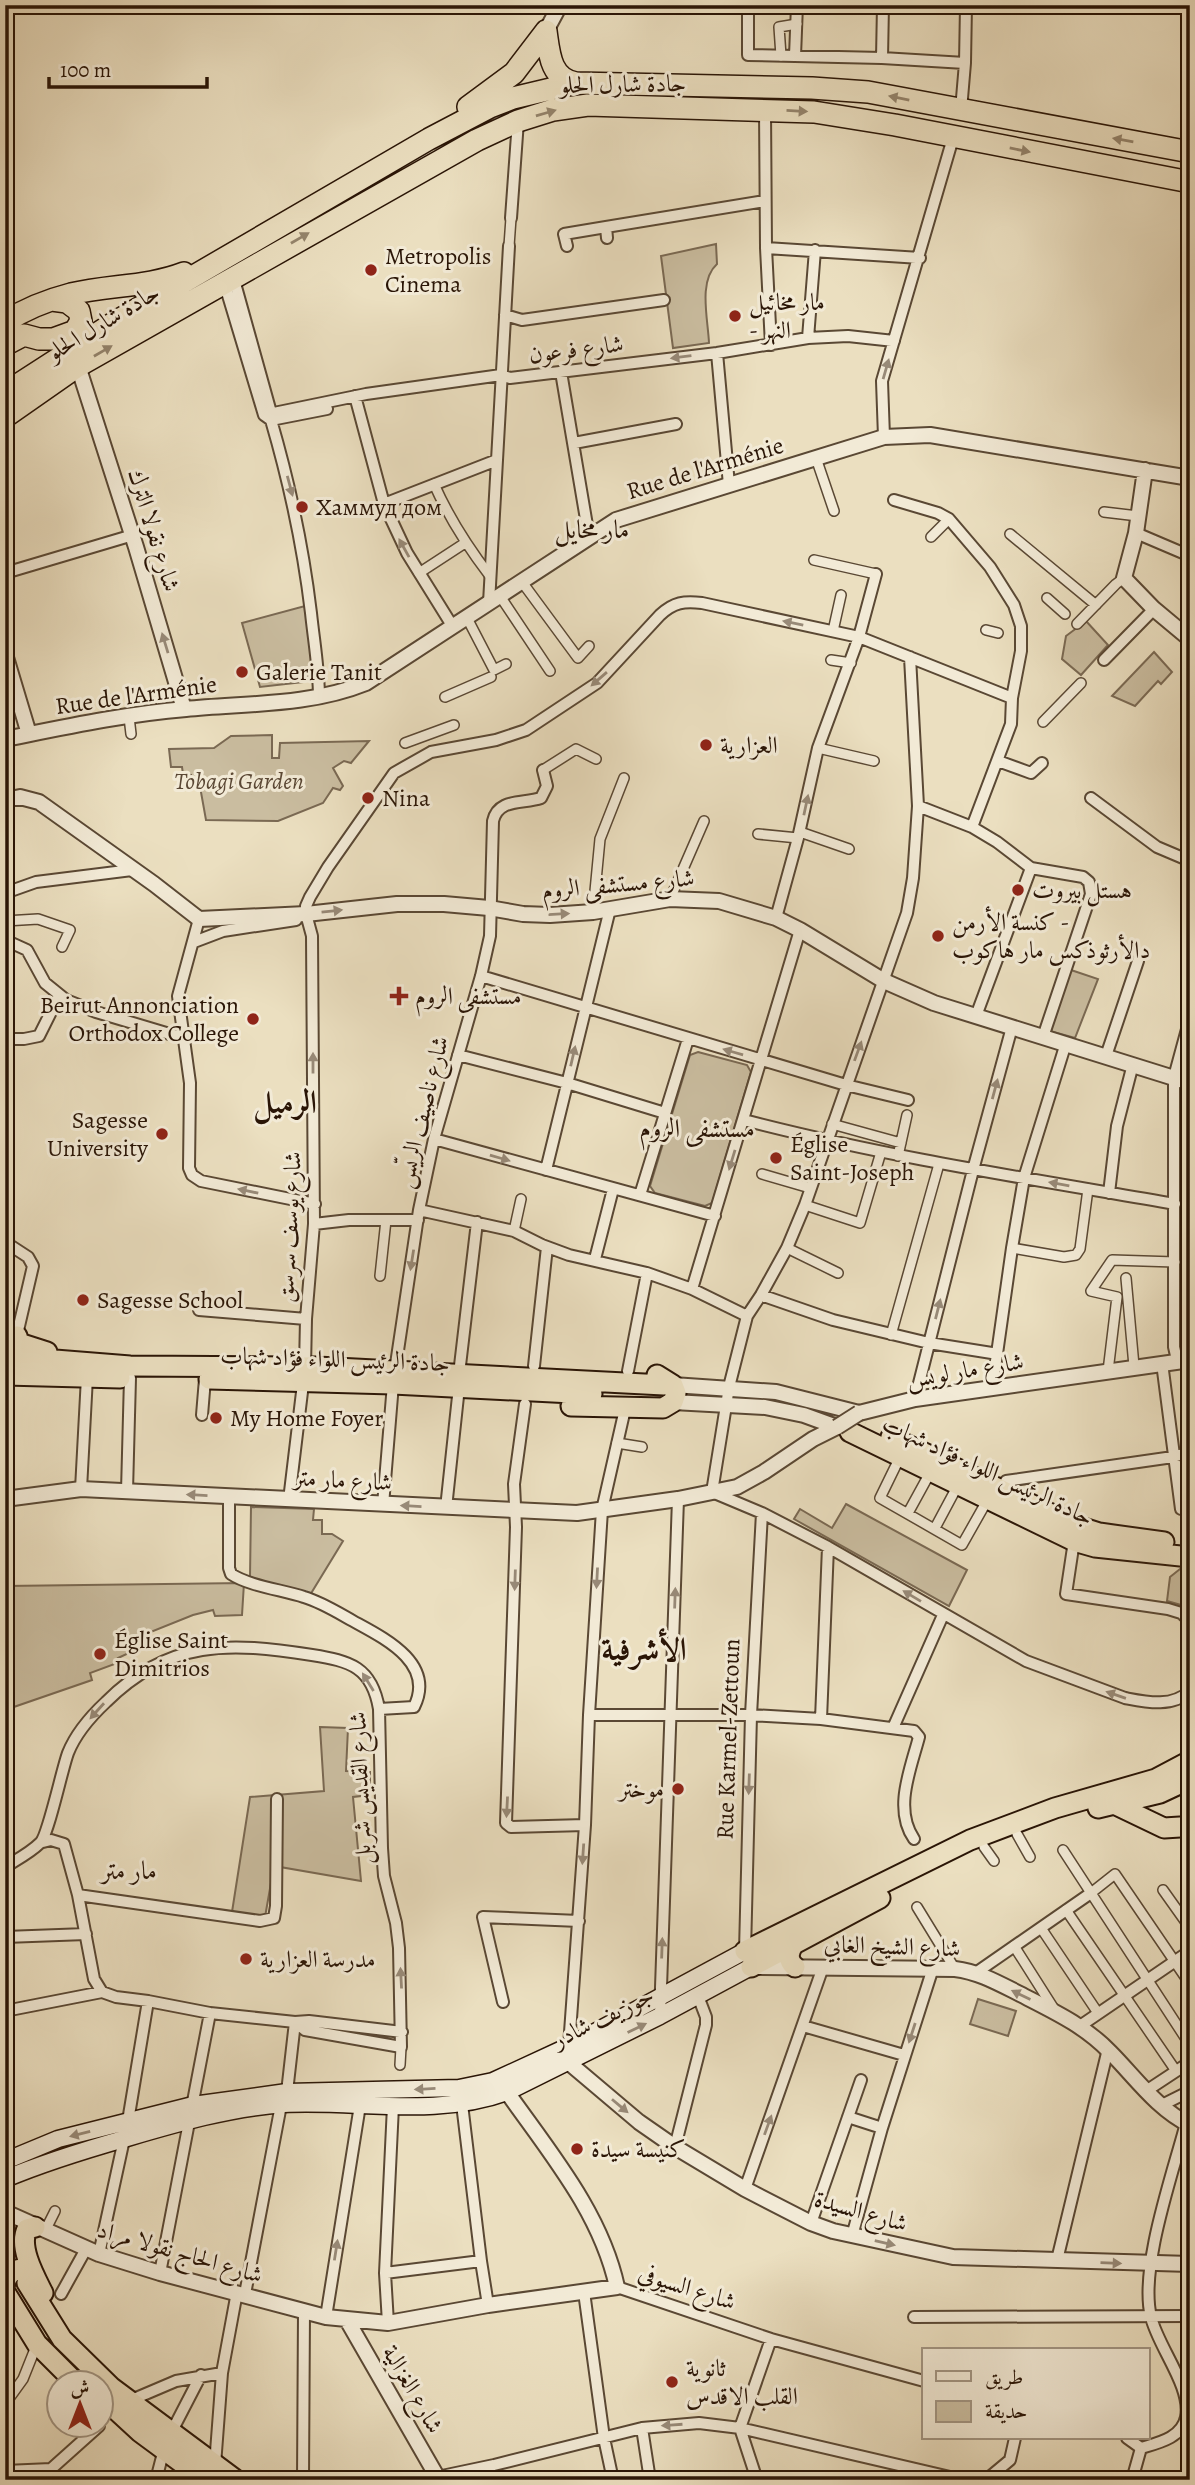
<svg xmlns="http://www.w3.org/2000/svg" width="1195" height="2485" font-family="Alegreya,Amiri,serif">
<rect width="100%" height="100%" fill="#ebdfc0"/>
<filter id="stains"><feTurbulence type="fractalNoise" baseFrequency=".00286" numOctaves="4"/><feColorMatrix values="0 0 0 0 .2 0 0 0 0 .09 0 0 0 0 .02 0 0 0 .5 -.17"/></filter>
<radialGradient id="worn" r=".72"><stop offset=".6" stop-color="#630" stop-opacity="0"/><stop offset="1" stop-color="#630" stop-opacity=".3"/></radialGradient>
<path fill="#cabda0" stroke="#7a6953" stroke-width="2" d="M716 244 717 264C698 281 708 319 709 343L673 348 661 256Z
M305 606 314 668 303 682 260 687 242 623Z
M1086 621 1108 645 1081 675 1062 659 1066 636Z
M1154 652 1172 672 1161 684 1158 681 1135 706 1112 696Z
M272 735V758H279L280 743 369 741 351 763 344 761 333 768 343 786 340 790 333 788 323 803 278 821 206 820 199 781H191V775L183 774 182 767H171L169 749 214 748 231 736Z
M1071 970 1098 979 1075 1038 1050 1031Z
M698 1052 747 1065 751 1072 712 1203 705 1206 655 1193 650 1186 690 1055Z
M846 1504 967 1570 949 1606 794 1519 800 1509 832 1528Z
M251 1507 314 1509 313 1520H322V1534H332L343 1541 310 1595 250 1577Z
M1185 1565 1190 1566V1610L1181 1605 1167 1601 1170 1577Z
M244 1583 242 1615 215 1616 213 1610 193 1615 128 1641 131 1652 118 1658 120 1662 90 1673 92 1680 5 1710V1586Z
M320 1727 348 1728 346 1771 370 1772V1795L353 1797 361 1881 274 1866 265 1917 232 1912 250 1797 324 1791Z
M978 1999 1016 2011 1008 2036 970 2024Z"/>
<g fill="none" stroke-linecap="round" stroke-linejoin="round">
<path stroke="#c4b79b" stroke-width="19" stroke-dasharray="19 10" stroke-linecap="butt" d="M810 1406 865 1425
M5 2230 26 2282"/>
<g stroke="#5a4834" stroke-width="12">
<path id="pedestrian" d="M781 56 779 27 797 24
M509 246 511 218
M816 458 834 511
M434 484C449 518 467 546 490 576
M1104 512 1138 516
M1010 534 1096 605
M931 537 949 519
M814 560 876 574
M419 573 465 543
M522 582 578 658 589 646
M500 596 550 671
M1047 598 1065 614
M467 618 494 670 506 664
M1077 624 1116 584 1124 578
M986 630 998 633
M833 631 841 595
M831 660 851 663
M445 697 491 677
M129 717 131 734
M1043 722 1081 683
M405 743 454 725
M818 748 874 761
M543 770 576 749 596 759
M800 832 849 849
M758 834 798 838
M670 899 704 821
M593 912 600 839 624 778
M5 921 38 919 70 930 62 947
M832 1124 901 1143
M898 1156 907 1115
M762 1174 810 1188
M805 1205 860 1223 881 1152
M514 1231 521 1199
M787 1248 838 1273
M1012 1248 1064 1257 1076 1255 1080 1249 1088 1189
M380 1276 386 1220
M1126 1278 1134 1366
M891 1335 939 1164
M1108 1371 1117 1297 1091 1291 1112 1260 1175 1262
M617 1443 642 1447
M900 1457 880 1498 962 1545 988 1499
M908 1513 931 1471
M935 1528 958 1485
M1017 1834 1030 1857
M984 1847 994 1861
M1063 1850 1190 2045
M1189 1876 1190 1877
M1163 1890 1190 1928
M1091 1893 1115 1874 1190 1984
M917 1907 955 1969
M1066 1910 1176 2071
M1041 1928 1098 2013
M1014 1946 1054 2009
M400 2065 401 2047
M45 2231 55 2211
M5 2404 23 2379 37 2344"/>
</g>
<g stroke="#5a4834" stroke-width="14">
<path id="minor" d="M748 5V55L882 58 965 63
M795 56 797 5
M882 58 883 5
M765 110 766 248 771 345
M961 110 965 63 966 5
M511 218 518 121
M606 227 765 201
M567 246 564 234 606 227 607 238
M766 248 920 258
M233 276 270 409
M224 282 264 415 271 420C290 485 303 546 311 613 314 642 319 669 319 698
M505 315 522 320 664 300
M808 338 815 250
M717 353 729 485
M561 372 589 537
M355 396 384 504 407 553 453 627
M264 415 366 394 501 375 510 378 717 353 808 338 848 336 894 341
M271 420 327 409
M884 437 882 381 953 138
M574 443 676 424
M894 500 938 513 949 519 990 567 1014 605 1021 626V651L1012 698 1011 724 972 827
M384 504 497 460
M1136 533 1190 556
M5 573 133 535
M489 603 509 246
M910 657 918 806 913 878 907 913 805 1205 787 1248 761 1295 747 1316 729 1387 712 1492 762 1513 828 1547 1026 1661 1125 1698C1146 1702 1172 1708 1190 1691
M1104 660 1154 609
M998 761 1031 773 1042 763
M1091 798 1157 847 1190 861
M918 806 972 827 997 842 1031 868 1083 877 1089 882 1091 894 1043 1037
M5 893 36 882 132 870
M776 918 798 838 818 748 859 637 876 574
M199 919 178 996 190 1083 189 1168 192 1175 201 1181 315 1204
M5 940 27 950 45 983 66 1000 96 1012 183 1038
M194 942 223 931 296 920
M481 976 846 1085 908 1100
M976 1016 1031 868
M5 1039H24L39 1036 59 996
M458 1055 567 1083 665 1113
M1106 1056 1138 961
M744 1120C886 1157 1031 1179 1175 1204
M434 1139 715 1216
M546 1170 610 909
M1109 1193 1117 1126 1133 1064
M640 1195 688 1039
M419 1210 514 1231 542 1245 569 1255 647 1273 692 1289 747 1316
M314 1224 349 1220H418
M5 1242 28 1257 33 1266 16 1339
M595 1259 613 1189
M692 1289 800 930
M761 1295 833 1320 929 1343 998 1354
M199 1310 306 1319
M1177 1360 1174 1347V1077L1190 1018
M1162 1363 1181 1509
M534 1366 547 1247
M628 1371 647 1273
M459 1374 477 1222
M992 1389 1012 1248 1024 1178 1066 1043
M915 1399 973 1170 1012 1027
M525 1404 514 1484 516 1527 506 1823 511 1827 585 1825
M202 1415 205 1379
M1006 1481 1173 1457 1190 1452
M81 1489 87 1377
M127 1491 130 1378
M229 1497V1568L231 1574C249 1586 283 1590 304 1597 321 1602 337 1612 353 1621 384 1638 436 1663 414 1707L379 1709
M289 1500 305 1367 306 1319 314 1224 312 936 306 914V906L310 897 328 867 394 773 431 752 496 740 526 730 597 683 660 615C674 602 684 601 702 603L859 637 1012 698
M383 1505 393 1384 419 1210 434 1139 481 976 490 936 493 821C498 798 523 804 541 798L547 786 543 770
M446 1508 459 1387
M1074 1541 1066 1594 1168 1609 1181 1613 1190 1621
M589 1715H751L821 1719 914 1731 919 1737C911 1768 893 1809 914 1839
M821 1719 828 1547
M893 1728 943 1615
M43 1842 51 1840 64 1844 78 1895 94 1979 102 1992
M5 1867C16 1860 30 1853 40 1843 48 1836 62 1769 68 1753 76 1733 91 1716 106 1702 169 1639 230 1642 312 1655 350 1661 372 1667 379 1709L382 1848 384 1876 396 1923 399 1948 401 2047 305 2030 295 2022
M78 1895 260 1921 274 1918 276 1906 277 1799
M5 1937 86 1934
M745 1951 751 1715 762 1513
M977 1972 1091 1893
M503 2002 483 1917 579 1921
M5 2011 102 1992 116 1997 148 2001 210 2013 295 2022 309 2021 402 2032
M660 2016 678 1499
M803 2026 904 2055
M1080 2026 1190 1951
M569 2046 585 1825 589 1715 602 1510 625 1409
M1146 2091 1190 2062
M287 2092 295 2022
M462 2104 481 2261 488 2305
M1162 2105 1190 2091
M848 2117 882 2128
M675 2147 706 2025V2017L698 1996
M745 2189 823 1967
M811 2223 861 2080
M852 2236 882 2128 933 1968
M99 2254 128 2121 148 2001
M1057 2260 1108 2049
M160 2273 210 2013
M385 2273 481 2261
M617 2287 771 2339 924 2381
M584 2292 604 2438 613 2480
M61 2294 86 2249
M245 2294 281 2105
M326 2317 361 2099
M914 2317 1190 2316
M388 2323 385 2273 393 2106
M129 2401 176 2381 222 2373
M642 2428 650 2480
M740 2428 771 2339
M740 2428 757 2480
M171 2433 201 2375
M1127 2438 1141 2448
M1141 2448C1158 2443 1182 2438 1186 2417 1192 2387 1158 2347 1151 2317 1139 2268 1173 2173 1186 2123
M215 2465 222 2373 237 2292
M5 2471 51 2469 99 2426
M156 2480 164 2449
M303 2480 304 2311
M402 2480 437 2477 494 2465 642 2428 699 2423 740 2428 963 2480
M986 2480 1010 2460 1015 2438
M1132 2480 1141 2448"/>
</g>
<g stroke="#5a4834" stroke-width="18">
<path id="tertiary" d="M546 31 560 5
M78 366 136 547 184 709
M1145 470 1136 533 1124 578 1154 609 1190 639
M5 654 29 734
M5 739C65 727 125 714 186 709 247 703 309 706 366 683L616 520 884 437 930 435 1190 478
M5 800 20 797 39 802 154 884 199 919 306 914 397 904H444L489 908 523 914 550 915 593 912 670 899 719 901 776 918 800 930 884 981 934 1003 1190 1083
M673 1385 776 1392 859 1413 915 1399 1190 1360
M673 1402 765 1407 804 1415 837 1427
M5 1499 81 1489 577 1513 678 1499 737 1487 764 1472 813 1439 837 1427
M753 1967 955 1969C979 1972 998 1983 1020 1994 1053 2011 1084 2025 1110 2052 1135 2077 1157 2109 1190 2125
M569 2054 568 2062 639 2122 675 2147 745 2189 811 2223 833 2231 953 2257 1190 2264
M5 2212 99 2254 160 2273 326 2317 388 2323 488 2305 617 2287C601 2213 550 2153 507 2092L498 2085
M347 2320 439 2480"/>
</g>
<g stroke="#2a1506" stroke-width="19">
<path id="secondary" d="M5 2161 58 2139 193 2105 287 2092 459 2088 493 2081 569 2046 745 1951
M5 2179C45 2162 85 2150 127 2138 178 2123 230 2108 284 2104 358 2100 436 2118 507 2092L660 2016 751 1967"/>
</g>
<g stroke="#2a1506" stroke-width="23">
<path id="trunk" d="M17 1336 19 1343 47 1352
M5 1356 130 1366 317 1367 664 1385
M5 1375 120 1378
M209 1379 393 1384 592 1394
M571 1406 663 1408 673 1402 676 1393 673 1385 657 1375
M850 1432 1074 1541 1095 1547 1190 1557
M891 1437 1074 1525 1099 1533 1164 1542
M1116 1805 1164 1828 1180 1827
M1098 1808 1160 1793 1190 1779
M794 1944C788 1952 787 1960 795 1967
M745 1951 970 1840 1055 1808 1156 1779 1190 1761
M751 1967 880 1898
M35 2227 27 2229C18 2247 35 2277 43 2293
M5 2283C8 2273 13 2270 22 2269L35 2278
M27 2283 62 2339 111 2387 236 2480
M5 2292 37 2344 77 2384
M102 2397 140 2432 205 2480"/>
</g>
<g stroke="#2a1506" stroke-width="24">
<path id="motorway" d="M546 31C549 52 550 79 576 83
M468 107 514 73 546 31
M5 322C25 309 48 300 71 294 109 285 148 287 184 273
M5 345 24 335 39 339H53L75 331 81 321 79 311 67 302 52 300
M5 393 115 322 429 139 490 107 513 98 576 83 812 88 868 92 1190 152
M5 417 78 366 477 140 518 121 553 110 588 105 814 112 895 125 1190 182"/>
</g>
<use href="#pedestrian" stroke="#f2ead6" stroke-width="9"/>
<use href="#minor" stroke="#f2ead6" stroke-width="10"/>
<use href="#tertiary" stroke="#f2ead6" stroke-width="14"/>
<use href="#secondary" stroke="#f2ead6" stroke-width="16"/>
<use href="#trunk" stroke="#ebdfc0" stroke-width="19"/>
<use href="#motorway" stroke="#ebdfc0" stroke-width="21"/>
<g stroke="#5a4834" stroke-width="18" stroke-linecap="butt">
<path id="tertiary-bridge" d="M837 1427 859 1413"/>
</g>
<use href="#tertiary-bridge" stroke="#f2ead6" stroke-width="14"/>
</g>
<defs><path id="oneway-solid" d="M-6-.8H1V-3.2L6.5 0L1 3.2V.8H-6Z" transform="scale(1.75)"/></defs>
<g fill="#94846c">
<use href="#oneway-solid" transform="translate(899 98) rotate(-169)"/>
<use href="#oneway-solid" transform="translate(797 111) rotate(3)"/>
<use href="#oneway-solid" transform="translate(546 113) rotate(-16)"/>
<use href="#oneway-solid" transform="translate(1123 140) rotate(-170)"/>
<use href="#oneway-solid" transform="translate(1020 150) rotate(11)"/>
<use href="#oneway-solid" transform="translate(300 238) rotate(-30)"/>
<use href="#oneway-solid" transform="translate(103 351) rotate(-30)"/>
</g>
<g fill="#988a78">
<use href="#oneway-solid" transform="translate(681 357) rotate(173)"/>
<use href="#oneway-solid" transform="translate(886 369) rotate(-74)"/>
<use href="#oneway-solid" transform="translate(290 486) rotate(75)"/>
<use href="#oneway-solid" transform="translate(404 548) rotate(-119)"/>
<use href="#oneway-solid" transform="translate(793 623) rotate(-168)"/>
<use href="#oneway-solid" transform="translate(165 643) rotate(-107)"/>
<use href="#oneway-solid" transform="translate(599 679) rotate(139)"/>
<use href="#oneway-solid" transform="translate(806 805) rotate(-78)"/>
<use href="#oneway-solid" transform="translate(332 911) rotate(-6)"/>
<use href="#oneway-solid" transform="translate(559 914) rotate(-3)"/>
<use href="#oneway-solid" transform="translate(858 1051) rotate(-70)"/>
<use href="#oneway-solid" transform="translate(733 1052) rotate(-164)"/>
<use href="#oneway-solid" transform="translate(573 1056) rotate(-77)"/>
<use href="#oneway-solid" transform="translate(313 1063) rotate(-90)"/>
<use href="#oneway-solid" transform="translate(995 1089) rotate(-75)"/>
<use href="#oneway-solid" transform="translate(500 1158) rotate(16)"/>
<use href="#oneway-solid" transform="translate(732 1160) rotate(107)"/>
<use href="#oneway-solid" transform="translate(1059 1184) rotate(-170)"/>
<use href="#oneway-solid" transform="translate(248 1191) rotate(-168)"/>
<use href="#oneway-solid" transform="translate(412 1260) rotate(99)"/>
<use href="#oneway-solid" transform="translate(938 1309) rotate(-76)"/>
<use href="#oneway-solid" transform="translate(197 1495) rotate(-177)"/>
<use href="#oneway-solid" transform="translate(411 1506) rotate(-177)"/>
<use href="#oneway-solid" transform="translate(597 1578) rotate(93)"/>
<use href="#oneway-solid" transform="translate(515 1580) rotate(92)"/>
<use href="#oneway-solid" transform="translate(912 1596) rotate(-149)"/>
<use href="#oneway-solid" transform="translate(675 1598) rotate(-88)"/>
<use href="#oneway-solid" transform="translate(368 1682) rotate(-122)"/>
<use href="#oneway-solid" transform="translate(1116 1695) rotate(-161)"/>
<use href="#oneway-solid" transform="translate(97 1711) rotate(132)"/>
<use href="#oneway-solid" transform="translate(749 1784) rotate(92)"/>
<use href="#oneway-solid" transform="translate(507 1807) rotate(93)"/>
<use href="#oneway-solid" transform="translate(583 1854) rotate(94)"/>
<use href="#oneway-solid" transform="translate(662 1948) rotate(-88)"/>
<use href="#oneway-solid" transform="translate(401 1978) rotate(-93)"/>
<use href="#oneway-solid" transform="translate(1021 1995) rotate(-154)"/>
<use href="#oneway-solid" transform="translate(637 2028) rotate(-26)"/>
<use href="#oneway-solid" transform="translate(912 2033) rotate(108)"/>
<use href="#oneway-solid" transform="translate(425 2089) rotate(177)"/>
<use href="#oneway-solid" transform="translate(620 2106) rotate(40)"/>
<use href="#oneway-solid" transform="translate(768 2125) rotate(-70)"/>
<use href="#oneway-solid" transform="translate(80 2134) rotate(166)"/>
<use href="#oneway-solid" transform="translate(885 2243) rotate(13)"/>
<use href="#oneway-solid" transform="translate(336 2250) rotate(-81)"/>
<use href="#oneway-solid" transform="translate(1111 2263) rotate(2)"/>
<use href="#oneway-solid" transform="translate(672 2425) rotate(176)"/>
</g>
<g fill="#8f2418" stroke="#f2ead6" stroke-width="2.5">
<circle cx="371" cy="270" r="7"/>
<circle cx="735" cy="316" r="7"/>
<circle cx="302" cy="507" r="7"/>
<circle cx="242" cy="672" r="7"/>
<circle cx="706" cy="745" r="7"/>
<circle cx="368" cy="798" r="7"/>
<circle cx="1018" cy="890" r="7"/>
<circle cx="938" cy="936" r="7"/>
<path d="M395.5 985.5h7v7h7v7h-7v7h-7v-7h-7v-7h7z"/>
<circle cx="253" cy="1019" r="7"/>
<circle cx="162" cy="1134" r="7"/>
<circle cx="776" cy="1158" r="7"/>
<circle cx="83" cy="1300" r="7"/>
<circle cx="216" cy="1418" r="7"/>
<circle cx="100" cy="1654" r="7"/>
<circle cx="678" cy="1789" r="7"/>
<circle cx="246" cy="1959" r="7"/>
<circle cx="577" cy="2149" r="7"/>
<circle cx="672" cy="2382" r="7"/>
</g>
<g text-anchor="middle" stroke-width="6" stroke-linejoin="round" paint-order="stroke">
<g font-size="24" fill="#2a1506" stroke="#f2ead6">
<text transform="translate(623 84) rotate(-1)" y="8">جادة شارل الحلو</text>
<text transform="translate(103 322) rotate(-31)" y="8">جادة شارل الحلو</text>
<text transform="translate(576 349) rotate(-7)" y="8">شارع فرعون</text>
<text transform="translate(705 468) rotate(-17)" y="8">Rue de l'Arménie</text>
<text transform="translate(154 530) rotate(73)" y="8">شارع نقولا الترك</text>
<text transform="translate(136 695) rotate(-8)" y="8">Rue de l'Arménie</text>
<text transform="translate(618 884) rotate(-5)" y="8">شارع مستشفى الروم</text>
<text transform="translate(422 1112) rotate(-76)" y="8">شارع ناصيف الريّس</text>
<text transform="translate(289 1227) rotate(-87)" y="8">شارع يوسف سرسق</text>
<text transform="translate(335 1359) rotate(2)" y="8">جادة الرئيس اللواء فؤاد شهاب</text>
<text transform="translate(965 1370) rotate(-9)" y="8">شارع مار لويس</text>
<text transform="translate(988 1470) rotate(25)" y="8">جادة الرئيس اللواء فؤاد شهاب</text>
<text transform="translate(343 1480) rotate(3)" y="8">شارع مار متر</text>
<text transform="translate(728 1739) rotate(-88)" y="8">Rue Karmel-Zettoun</text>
<text transform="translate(360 1788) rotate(-92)" y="8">شارع القديس شربل</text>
<text transform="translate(892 1946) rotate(2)" y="8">شارع الشيخ الغابي</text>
<text transform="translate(603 2017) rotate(-26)" y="8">جوزيف شادر</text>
<text transform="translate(861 2211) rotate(16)" y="8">شارع السيدة</text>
<text transform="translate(180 2252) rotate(16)" y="8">شارع الحاج نقولا مراد</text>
<text transform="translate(687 2287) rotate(18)" y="8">شارع السيوفي</text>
<text transform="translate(413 2389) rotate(60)" y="8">شارع الغزالية</text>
</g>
<g font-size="24" fill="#2a1506" stroke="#f2ead6" text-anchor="start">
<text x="385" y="264">Metropolis<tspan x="385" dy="28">Cinema</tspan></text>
<text x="749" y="310">مار مخائيل<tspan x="749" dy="28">- النهر</tspan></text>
<text x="316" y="515">Хаммуд дом</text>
<text x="256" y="680">Galerie Tanit</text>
<text x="720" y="753">العزارية</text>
<text x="382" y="806">Nina</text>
<text x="1032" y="898">هستل بيروت</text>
<text x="952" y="930">كنسة الأرمن -<tspan x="952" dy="28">دالأرثوذكس مار هاكوب</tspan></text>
<text x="415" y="1004">مستشفى الروم</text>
<text x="239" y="1013" text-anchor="end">Beirut Annonciation<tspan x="239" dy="28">Orthodox College</tspan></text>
<text x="148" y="1128" text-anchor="end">Sagesse<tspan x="148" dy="28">University</tspan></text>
<text x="790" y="1152">Église<tspan x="790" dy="28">Saint-Joseph</tspan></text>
<text x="97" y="1308">Sagesse School</text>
<text x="230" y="1426">My Home Foyer</text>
<text x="114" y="1648">Église Saint<tspan x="114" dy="28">Dimitrios</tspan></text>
<text x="664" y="1797" text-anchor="end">موختر</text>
<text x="260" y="1967">مدرسة العزارية</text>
<text x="591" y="2157">كنيسة سيدة</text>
<text x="686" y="2376">ثانوية<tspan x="686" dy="28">القلب الاقدس</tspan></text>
</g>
<g font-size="24" font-style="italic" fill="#5a4734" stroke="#f2ead6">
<text x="239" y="789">Tobagi Garden</text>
</g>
<g font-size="26" fill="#2a1506" stroke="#f2ead6">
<text x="592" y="538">مار مخايل</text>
<text x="697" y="1137">مستشفى الروم</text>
<text x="129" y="1879">مار متر</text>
</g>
<g font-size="32" font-weight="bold" fill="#2a1506" stroke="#f2ead6">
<text x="285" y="1113">الرميل</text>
<text x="644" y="1660">الأشرفية</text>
</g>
</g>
<rect width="1195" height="2485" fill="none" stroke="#ebdfc0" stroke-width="28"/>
<rect x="7" y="7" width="1181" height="2471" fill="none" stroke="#2a1506" stroke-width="3.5"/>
<rect x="14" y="14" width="1167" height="2457" fill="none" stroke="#2a1506" stroke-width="2"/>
<rect x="922" y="2348" width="228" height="91" fill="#f2ead6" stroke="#a29583" stroke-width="2"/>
<rect x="936" y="2371" width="35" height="10" fill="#f2ead6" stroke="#a29583" stroke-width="2"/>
<text x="985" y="2384" font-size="21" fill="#2a1506">طريق</text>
<rect x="936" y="2401" width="35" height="21" fill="#cabda0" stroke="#a29583" stroke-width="2"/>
<text x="985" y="2418" font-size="21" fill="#2a1506">حديقة</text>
<g transform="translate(80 2404)"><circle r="33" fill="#f2ead6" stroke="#a29583" stroke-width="2"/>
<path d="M0-5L12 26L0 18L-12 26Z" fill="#8f2418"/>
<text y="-10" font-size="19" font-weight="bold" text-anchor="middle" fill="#2a1506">ش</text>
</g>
<path d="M49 77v10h158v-10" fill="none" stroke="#2a1506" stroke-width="3.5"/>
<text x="60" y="77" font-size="21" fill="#2a1506" stroke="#f2ead6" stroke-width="5" paint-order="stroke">100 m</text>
<rect width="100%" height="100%" filter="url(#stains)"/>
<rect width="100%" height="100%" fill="url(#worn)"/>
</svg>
